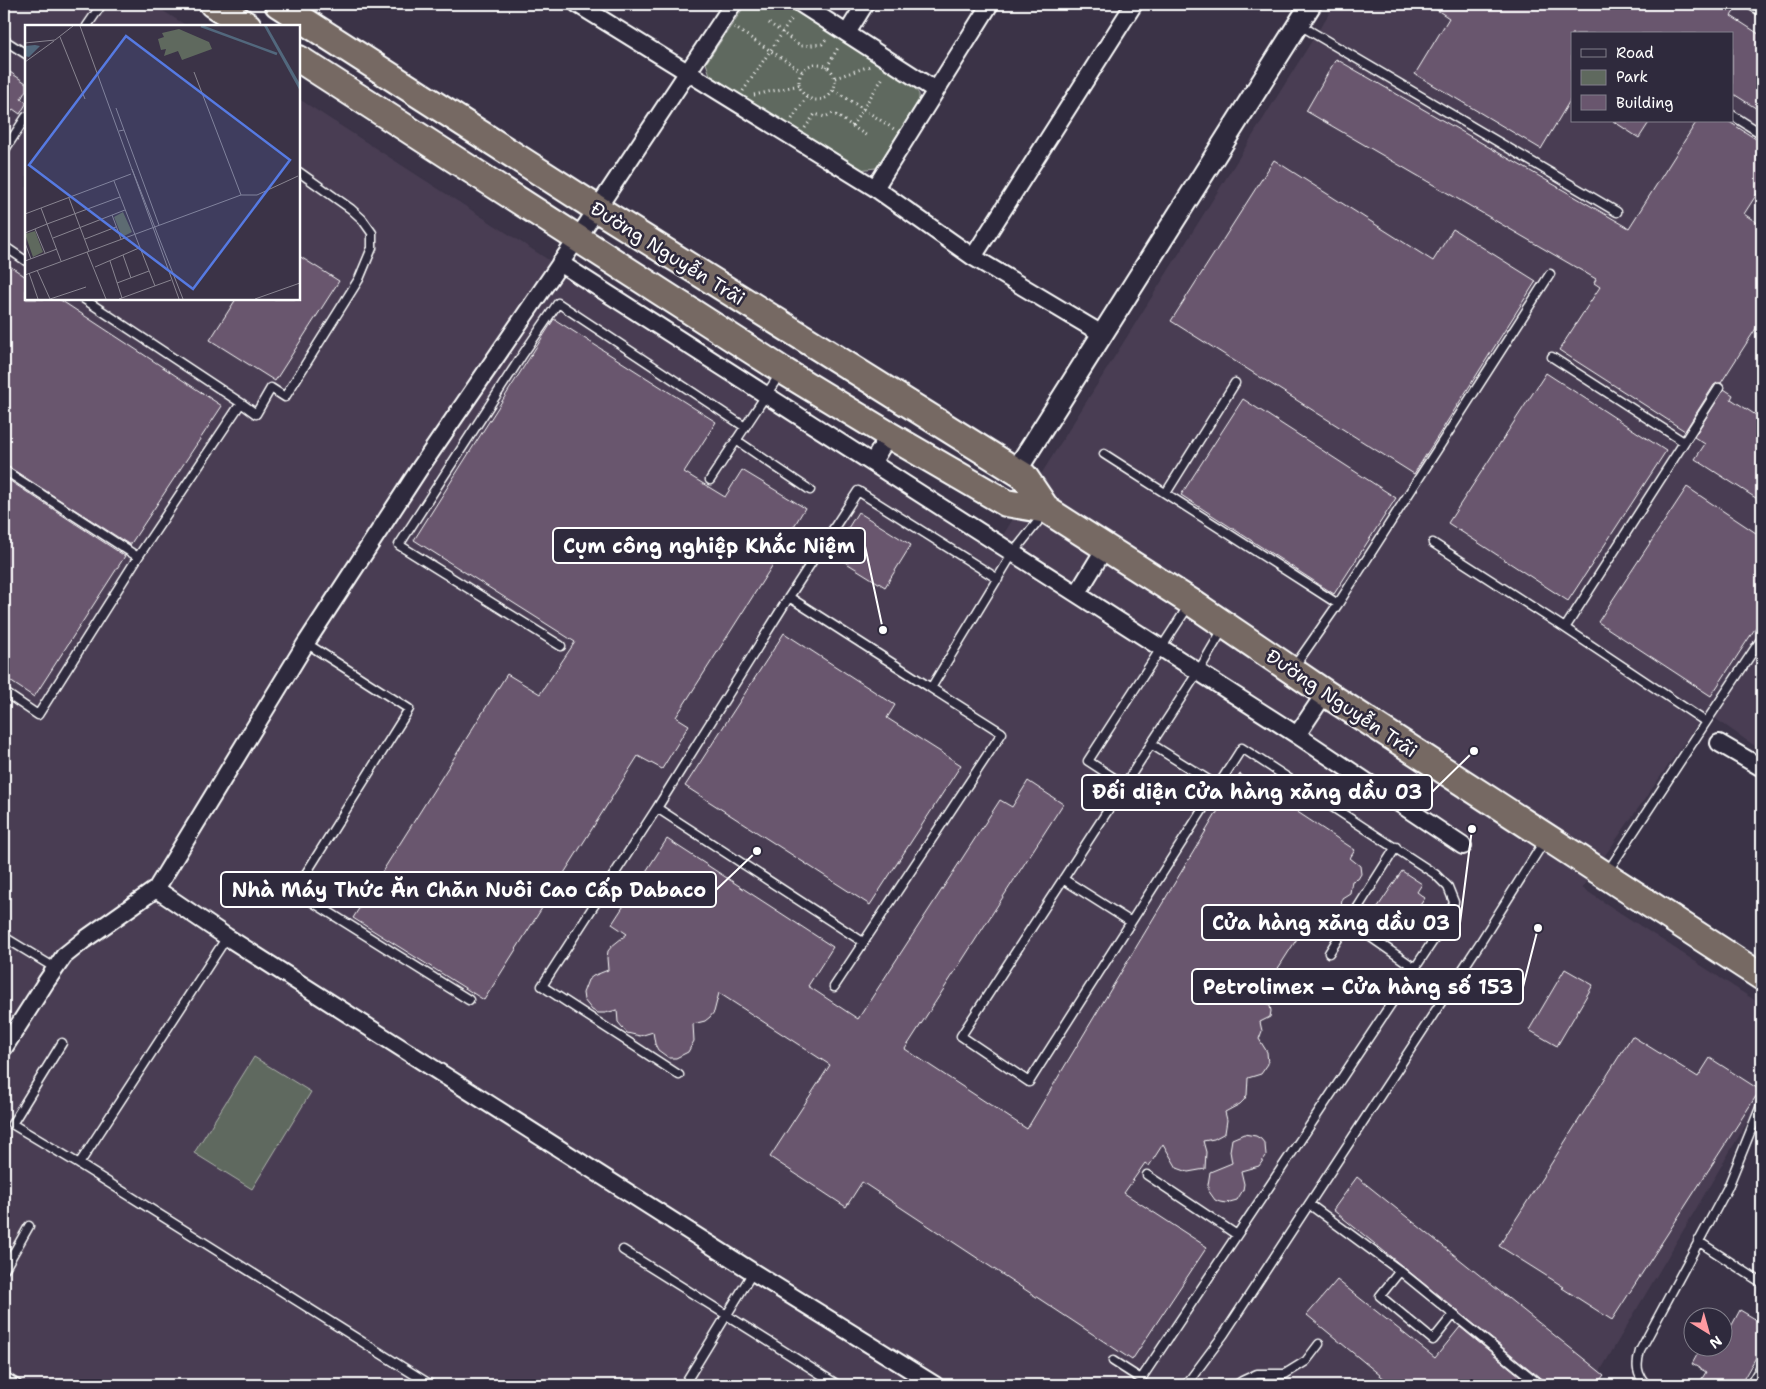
<svg xmlns="http://www.w3.org/2000/svg" width="1766" height="1389" font-family="'Shantell Sans',sans-serif">
<rect width="100%" height="100%" fill="#3b3347"/>
<filter id="ink" filterUnits="userSpaceOnUse"><feTurbulence type="fractalNoise" baseFrequency=".02" numOctaves="2"/><feDisplacementMap in="SourceGraphic" scale="10" xChannelSelector="R" yChannelSelector="G"/><feConvolveMatrix kernelMatrix="1 2 1 2 8 2 1 2 1" color-interpolation-filters="sRGB"/></filter>
<g filter="url(#ink)">
<path fill="#493e53" fill-rule="evenodd" d="M4 4H152L187 26H26V299H299V99L995 548 1335 4H1762V751L1706 712 1582 888 1762 1005V1097L1592 1385H4ZM1572 34H1732V121H1572Z"/>
<path fill="#5f695e" stroke="#afb4ae" d="M746 4H790L911 83 919 94V100L876 168 858 170 710 75 706 63Z
M254 1057 311 1092 252 1189 194 1153Z"/>
<path fill="#69566e" stroke="#fff" d="M1428 4H1739L1731 16 1762 36V112L1732 93V34H1572V97L1541 149 1415 74 1449 18Z
M1336 59 1629 228 1697 121H1728L1762 143V186L1744 214 1762 226V319L1721 383H1717L1714 385 1685 431 1559 350 1600 287 1594 283 1596 279 1306 111Z
M4 68 26 83V90L21 99 26 102V104L20 114 13 109 4 123Z
M1613 121H1650L1639 138Z
M1274 160 1433 261 1453 229 1536 281 1414 474 1171 321Z
M299 256 339 281 275 381 210 340 236 299H299Z
M4 262 26 277V299H59L222 406 130 545 4 464Z
M554 319 716 422 684 472 725 497 742 470 805 508 779 551 781 552 676 717 689 725 662 769 638 756 484 1000 353 918 507 674 540 694 575 642 414 540Z
M1546 373 1666 451 1568 601 1448 523Z
M1724 389 1733 395 1731 399 1762 419V502L1695 459 1705 444 1694 437Z
M1243 399 1396 498 1334 594 1181 495Z
M4 477 125 556 34 697 4 677Z
M1687 487 1762 537V618L1711 696 1598 622Z
M858 512 911 545 885 587 832 554Z
M784 633 895 705 887 718 961 765 870 905 685 786Z
M1240 774 1355 850 1350 858 1360 866 1361 874 1358 879 1352 881 1350 893 1342 898 1341 908 1338 912 1330 913 1318 906 1259 998 1270 1006 1271 1011 1270 1017 1260 1022 1262 1031 1259 1039 1267 1052 1268 1064 1261 1074 1248 1078 1247 1095 1244 1100 1240 1104 1225 1112 1227 1120 1225 1133 1214 1139 1203 1141 1206 1152 1205 1169 1188 1172 1177 1168 1163 1144 1149 1166 1145 1163 1124 1193 1207 1247 1132 1360 862 1182 846 1207 770 1157 830 1065 719 993 714 1012 710 1017 705 1021 693 1024 694 1041 688 1052 676 1058H669L658 1050 655 1044 653 1032 640 1036 627 1033 618 1022 617 1010 605 1013H598L592 1010 584 1000 583 993 588 980 593 976 608 970 607 958 608 951 612 946 627 934 612 924 667 839 833 947 808 986 858 1019 1000 800 1012 807 1028 781 1063 804 905 1049 1027 1129Z
M1402 871 1422 884 1417 892 1425 898 1401 933 1394 928 1385 940 1365 926Z
M1565 969 1593 985 1557 1046 1529 1030Z
M1632 1036 1698 1077 1710 1058 1760 1090 1612 1320 1562 1288 1564 1287 1499 1246Z
M1244 1134 1256 1136 1261 1139 1265 1144 1266 1156 1259 1166 1241 1171 1244 1184 1243 1190 1237 1200 1226 1203 1220 1202 1215 1200 1208 1190V1185L1210 1172 1232 1163 1230 1151 1232 1139Z
M1357 1177 1604 1375 1596 1385H1546L1544 1381 1333 1210Z
M1337 1280 1435 1358 1460 1327 1531 1385H1392L1307 1315Z
M1740 1310 1762 1323V1347L1740 1385H1698L1706 1372 1692 1364 1702 1346H1724V1340Z"/>
<g fill="none" stroke-linecap="round" stroke-linejoin="round">
<g stroke="#fff" stroke-width="11">
<path id="service" d="M1749 4 1762 12
M1298 24 1617 212
M87 26 102 4
M4 40 26 54
M1732 115 1762 134
M4 151 26 117
M4 246 26 261
M84 299 241 403
M1552 357 1684 442
M736 440 810 490
M1104 454 1338 604
M4 470 138 557
M710 480 780 374
M1166 493 1235 383
M1433 543 1565 628
M789 597 931 688 1013 553 1044 514
M306 643 409 709 295 891 469 1000
M561 646 399 545 521 357 558 303 745 427
M1294 667 1338 604 1550 274
M4 692 38 715 138 557 241 403 256 414 271 388 285 397 359 279 372 248V233L362 219 351 209 299 172
M1706 722 1762 638
M1151 744 1218 786
M1125 785 1088 761 1189 605
M657 808 542 986 679 1075
M1608 871 1706 722 1565 628 1719 388
M1063 879 1131 922
M1349 922 1415 968
M4 937 55 968
M863 942 657 808 789 597 858 491 998 579
M1329 953 1396 847
M834 987 1002 733 931 688
M62 1043 12 1124 79 1164 431 1385
M79 1164 227 937
M1147 1175 1237 1235
M1309 1204 1400 1271 1540 1385
M1698 1241 1762 1283
M623 1250 838 1385
M4 1270 29 1226
M1400 1271 1380 1296 1433 1340 1453 1315
M1113 1361 1141 1379 1449 917 1454 902 1448 887 1435 874 1242 748 1029 1082 961 1036 1198 672 1223 629
M4 1376 18 1385
M684 1385 753 1272
M1186 1385 1224 1334 1480 943 1545 840
M1236 1385 1242 1381 1257 1374H1285L1306 1361 1319 1344
M1647 1385C1636 1375 1636 1364 1640 1351L1728 1187 1762 1103
M1750 1385 1762 1365"/>
</g>
<g stroke="#fff" stroke-width="20">
<path id="minor" d="M577 4 875 188 973 257 1102 334
M801 4 935 90
M847 33 865 4
M875 188 990 4
M973 257 1134 4
M560 263 1297 735 1325 693
M872 463 889 435
M1077 594 1105 548
M1297 735 1463 846
M1719 743 1762 768
M156 889 227 937 753 1272 935 1385
M4 1048 46 982 64 956 84 940 156 889 306 643 420 468 577 239 733 4"/>
</g>
<g stroke="#fff" stroke-width="24">
<path id="tertiary" d="M1016 471 1311 4"/>
</g>
<g stroke="#fff" stroke-width="30">
<path id="trunk" d="M213 4 248 26
M278 4 596 208 1024 476 1047 510 1191 602 1325 693 1762 977
M299 59 782 370 889 435 1006 503 1047 510"/>
</g>
<path stroke="#fff" stroke-width="3" stroke-dasharray="1 4" stroke-linecap="butt" d="M769 23 801 46 822 44 827 38
M734 27 803 72
M799 82a18 18 0 1 1 36 0a18 18 0 1 1-36 0Z
M827 67 839 46
M835 78 870 66
M834 90 894 129
M743 91 793 17
M754 95 800 85
M792 119 807 96
M852 126 884 76
M805 128 815 114 825 117 833 113 867 136"/>
<use href="#service" stroke="#2f2a3d" stroke-width="8"/>
<use href="#minor" stroke="#2f2a3d" stroke-width="16"/>
<use href="#tertiary" stroke="#2f2a3d" stroke-width="20"/>
<use href="#trunk" stroke="#766964" stroke-width="26"/>
</g>
</g>
<g text-anchor="middle" stroke-width="5" stroke-linejoin="round" paint-order="stroke">
<g font-size="19" fill="#fff" stroke="#2f2a3d">
<text transform="translate(668 253) rotate(32)" y="7">Đường Nguyễn Trãi</text>
<text transform="translate(1342 703) rotate(34)" y="7">Đường Nguyễn Trãi</text>
</g>
</g>
<g transform="translate(25 25)">
<rect width="275" height="275" fill="#3b3347"/>
<path d="M154 4 184 17 187 24 157 35 153 26 139 31 141 24 136 25 133 14 139 12 137 8ZM98 187 107 207 97 212 89 192ZM10 206 18 227 8 232 0 209Z" fill="#5f695e"/>
<path d="M239 1H242L275 59V66ZM0 21 10 20 15 21 4 32 0 31Z" fill="#52687d"/>
<path fill="none" stroke="#52687d" stroke-width="2.5" d="M176 1 252 29"/>
<path fill="none" stroke="#898591" stroke-width="1" d="M55 1 154 274M35 12 60 74M0 18 30 15 48 1M0 37 29 16M169 47 216 170M91 83 99 105M94 106 99 105 134 200M107 144 158 274M89 156 130 261M44 173 64 226M0 189 106 149M87 190 96 214M10 204 20 228M0 208 22 199 16 183M28 213 100 185M60 214 91 202M0 218 6 234M62 227 81 274M98 230 106 253M0 236 32 224M36 236 22 199 95 172M85 236 97 273M70 242 114 223M12 245 25 274 61 262M4 248 13 274M0 250 216 170H232L273 151M92 258 124 246M94 274 146 255M230 274 275 258"/>
<path fill="#567ae2" fill-opacity="0.15" stroke="#567ae2" stroke-width="2.5" d="M101 11 265 135 168 264 4 140Z"/>
<rect width="275" height="275" fill="none" stroke="#fff" stroke-width="2.5"/>
</g>
<path fill="none" stroke="#fff" stroke-width="2" d="M883 630L865 546M1474 751L1432 792M757 851L716 890M1472 829L1460 923M1538 928L1523 987"/>
<g fill="#fff" stroke="#2f2a3d" stroke-width="2">
<circle cx="883" cy="630" r="5"/>
<circle cx="1474" cy="751" r="5"/>
<circle cx="757" cy="851" r="5"/>
<circle cx="1472" cy="829" r="5"/>
<circle cx="1538" cy="928" r="5"/>
</g>
<g fill="#2f2a3d" stroke="#fff" stroke-width="2">
<rect x="553" y="528" width="312" height="35" rx="5"/>
<rect x="1082" y="775" width="350" height="35" rx="5"/>
<rect x="221" y="872" width="495" height="35" rx="5"/>
<rect x="1202" y="905" width="258" height="35" rx="5"/>
<rect x="1192" y="969" width="331" height="35" rx="5"/>
</g>
<g font-size="20" text-anchor="middle" font-weight="bold" fill="#fff">
<text x="709" y="553">Cụm công nghiệp Khắc Niệm</text>
<text x="1257" y="799">Đối diện Cửa hàng xăng dầu 03</text>
<text x="469" y="897">Nhà Máy Thức Ăn Chăn Nuôi Cao Cấp Dabaco</text>
<text x="1331" y="930">Cửa hàng xăng dầu 03</text>
<text x="1358" y="994">Petrolimex – Cửa hàng số 153</text>
</g>
<rect width="1766" height="1389" fill="none" stroke="#2f2a3d" stroke-width="20"/>
<rect x="10" y="10" width="1746" height="1369" fill="none" stroke="#fff" stroke-width="2" filter="url(#ink)"/>
<rect x="1571" y="32" width="162" height="90" fill="#2f2a3d" stroke="#827f8b"/>
<rect x="1581" y="49" width="25" height="8" fill="#2f2a3d" stroke="#827f8b"/>
<text x="1616" y="58" font-size="15" fill="#ffffff">Road</text>
<rect x="1581" y="70" width="25" height="15" fill="#5f695e" stroke="#827f8b"/>
<text x="1616" y="82" font-size="15" fill="#ffffff">Park</text>
<rect x="1581" y="95" width="25" height="15" fill="#69566e" stroke="#827f8b"/>
<text x="1616" y="108" font-size="15" fill="#ffffff">Building</text>
<g transform="translate(1708 1332) rotate(143)"><circle r="24" fill="#2f2a3d" stroke="#827f8b"/>
<path d="M0-4L9 19L0 12L-9 19Z" fill="#ff9aa2"/>
<text y="-8" font-size="14" font-weight="bold" text-anchor="middle" fill="#ffffff">N</text>
</g>
</svg>
